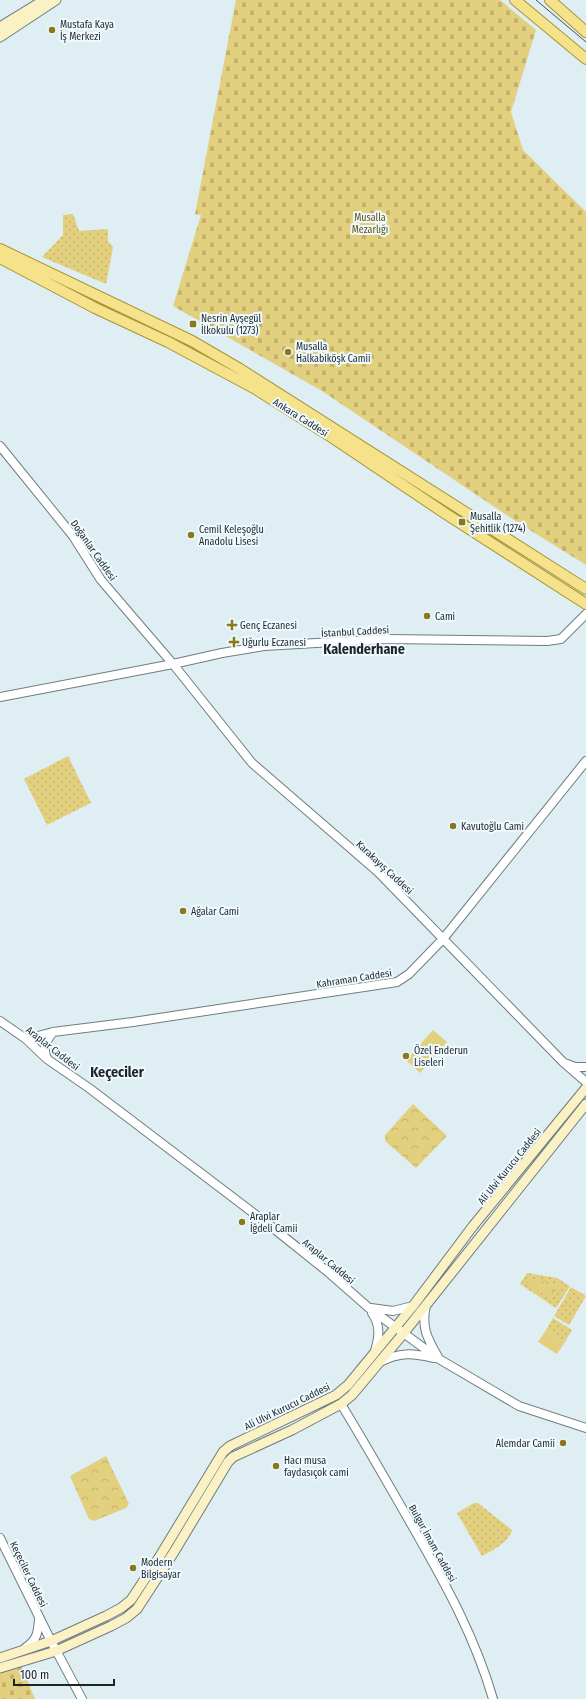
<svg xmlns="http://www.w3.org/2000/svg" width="586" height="1699" font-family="'Fira Sans Condensed',sans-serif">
<defs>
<pattern id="grass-dots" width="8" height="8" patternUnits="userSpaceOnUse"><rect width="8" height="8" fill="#e3d07f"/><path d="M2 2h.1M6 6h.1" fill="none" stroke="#c2b26e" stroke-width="1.8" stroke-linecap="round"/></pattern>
<pattern id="cemetery-stones" width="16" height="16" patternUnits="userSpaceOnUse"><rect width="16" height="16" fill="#e3d07f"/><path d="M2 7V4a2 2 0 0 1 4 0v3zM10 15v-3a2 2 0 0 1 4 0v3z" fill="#c2b26e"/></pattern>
<pattern id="park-crowns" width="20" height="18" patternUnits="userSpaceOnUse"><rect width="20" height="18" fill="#e3d07f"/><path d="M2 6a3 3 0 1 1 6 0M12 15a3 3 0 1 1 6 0" fill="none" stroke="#c2b26e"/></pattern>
</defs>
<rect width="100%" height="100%" fill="#deeef3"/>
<path fill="url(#grass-dots)" d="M73 214 79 231 108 229V241L113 247 106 284 42 257 63 235V215Z
M68 756 91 803 47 825 24 779Z
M527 1273 557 1278 570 1286 556 1308 520 1284Z
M571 1287 586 1296 569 1325 554 1316Z
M553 1318 572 1330 565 1342 546 1330Z
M474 1503H478L512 1530C508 1543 493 1550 482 1556L457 1513Z"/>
<path fill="url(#cemetery-stones)" d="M236 0H500L536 30 511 112 523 150 586 212V565L517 522 322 391 173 306 201 215 195 214Z
M21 1665 35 1699H0V1672Z"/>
<path fill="url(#park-crowns)" d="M413 1104 447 1136 416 1168 385 1141V1135Z
M529 1279 560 1284 551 1299 527 1283Z
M106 1456 129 1504 126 1508 94 1521 89 1519 70 1476Z"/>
<path fill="#e3d07f" d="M433 1030 447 1042 420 1073 406 1060Z
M546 1330 565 1342 557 1354 538 1342Z"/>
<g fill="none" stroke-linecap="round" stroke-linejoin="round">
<g stroke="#6f7d82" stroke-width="10">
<path id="tertiary" d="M0 446 73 536 101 580 173 664 252 763 378 872 563 1062 586 1082
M0 697 173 664 222 653 264 646 386 639 547 641 561 639 586 614
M0 1021 26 1039 47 1059 89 1088 273 1228 328 1272 369 1308 439 1359 519 1406 586 1428
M26 1039 53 1032 133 1022 397 982 409 974 443 939 586 761
M47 1058C42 1048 46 1041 53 1032
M567 1064 575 1067H586
M426 1305C421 1327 427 1338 438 1357
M371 1308 393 1311 413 1306
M372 1313C381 1326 379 1337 375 1351
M380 1362C400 1352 412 1353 434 1358
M341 1404C366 1445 390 1487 414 1529 446 1585 475 1637 493 1699
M0 1538 51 1641 82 1699
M25 1648C37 1640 38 1633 39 1619"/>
</g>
<g stroke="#6f7d82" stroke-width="11">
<path id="secondary" d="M0 27 44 0
M0 37 56 0
M0 1658 51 1641 106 1616 121 1608 131 1600 160 1556 223 1452 230 1446 336 1395 348 1385 413 1306 473 1226 586 1088
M0 1668 56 1651 111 1626 126 1618 137 1609 174 1552 228 1462 233 1457 292 1430 341 1404 352 1395 403 1334 586 1104"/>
</g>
<g stroke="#a69435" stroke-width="12">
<path id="primary" d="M515 0 586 59
M550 0 586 32
M0 249 192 341 240 369 586 589
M0 258 95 308 168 342 254 388 333 438 443 512 586 604"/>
</g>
<use href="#tertiary" stroke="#fff" stroke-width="8"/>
<use href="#secondary" stroke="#faf1c4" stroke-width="9"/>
<use href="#primary" stroke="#f5e28a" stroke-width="10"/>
<path stroke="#475052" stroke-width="1" d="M536 0 586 42"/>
</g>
<g fill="#8b781c" stroke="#eefaff" stroke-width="1.5">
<circle cx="52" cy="30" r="4"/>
<rect x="189" y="320" width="8" height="8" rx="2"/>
<circle cx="288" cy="352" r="4"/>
<rect x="458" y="518" width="8" height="8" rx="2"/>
<circle cx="191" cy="535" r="4"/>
<circle cx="427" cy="616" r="4"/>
<path d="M230 619h4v4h4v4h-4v4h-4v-4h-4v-4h4z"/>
<path d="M232 636h4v4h4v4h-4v4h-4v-4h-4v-4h4z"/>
<circle cx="453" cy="826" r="4"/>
<circle cx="183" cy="911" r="4"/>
<circle cx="406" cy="1056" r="4"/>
<circle cx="242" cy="1222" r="4"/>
<circle cx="563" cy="1443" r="4"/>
<circle cx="276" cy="1466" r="4"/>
<circle cx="133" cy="1568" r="4"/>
</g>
<g text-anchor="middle" stroke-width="4" stroke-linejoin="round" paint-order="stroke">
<g font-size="10" fill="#1f2527" stroke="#eefaff" text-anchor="start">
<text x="60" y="28">Mustafa Kaya<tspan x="60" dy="12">İş Merkezi</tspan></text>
<text x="201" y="322">Nesrin Ayşegül<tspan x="201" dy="12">İlkokulu (1273)</tspan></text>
<text x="296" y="350">Musalla<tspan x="296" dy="12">Halkabiköşk Camii</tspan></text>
<text x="470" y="520">Musalla<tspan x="470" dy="12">Şehitlik (1274)</tspan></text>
<text x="199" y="533">Cemil Keleşoğlu<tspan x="199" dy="12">Anadolu Lisesi</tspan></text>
<text x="435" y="620">Cami</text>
<text x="240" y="629">Genç Eczanesi</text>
<text x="242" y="646">Uğurlu Eczanesi</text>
<text x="461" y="830">Kavutoğlu Cami</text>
<text x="191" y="915">Ağalar Cami</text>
<text x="414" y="1054">Özel Enderun<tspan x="414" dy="12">Liseleri</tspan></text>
<text x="250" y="1220">Araplar<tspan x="250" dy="12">İğdeli Camii</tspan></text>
<text x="555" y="1447" text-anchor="end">Alemdar Camii</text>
<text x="284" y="1464">Hacı musa<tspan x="284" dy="12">faydasıçok cami</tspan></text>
<text x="141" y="1566">Modern<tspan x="141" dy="12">Bilgisayar</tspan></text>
</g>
<g font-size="10" fill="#61530b" stroke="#eefaff">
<text x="370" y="221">Musalla<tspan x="370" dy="12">Mezarlığı</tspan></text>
</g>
<g font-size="10" fill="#1f2527" stroke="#eefaff">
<text transform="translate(301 417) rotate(32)" y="4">Ankara Caddesi</text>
<text transform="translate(94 550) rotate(55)" y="4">Doğanlar Caddesi</text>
<text transform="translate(355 631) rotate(-3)" y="4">İstanbul Caddesi</text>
<text transform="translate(385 867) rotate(43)" y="4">Karakayış Caddesi</text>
<text transform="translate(354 978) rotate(-9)" y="4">Kahraman Caddesi</text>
<text transform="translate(53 1048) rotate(38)" y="4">Araplar Caddesi</text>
<text transform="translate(509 1166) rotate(-51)" y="4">Ali Ulvi Kurucu Caddesi</text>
<text transform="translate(329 1261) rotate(40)" y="4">Araplar Caddesi</text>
<text transform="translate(287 1406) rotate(-26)" y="4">Ali Ulvi Kurucu Caddesi</text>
<text transform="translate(433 1543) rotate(61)" y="4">Bulgur İmam Caddesi</text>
<text transform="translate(29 1574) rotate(64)" y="4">Keçeciler Caddesi</text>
</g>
<g font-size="14" font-weight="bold" fill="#1f2527" stroke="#eefaff">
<text x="364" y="654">Kalenderhane</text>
<text x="117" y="1077">Keçeciler</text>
</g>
</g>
<path d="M14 1679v6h100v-6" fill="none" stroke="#1f2527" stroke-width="2"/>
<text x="20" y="1679" font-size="12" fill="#1f2527" stroke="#eefaff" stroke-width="3" paint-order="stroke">100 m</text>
</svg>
